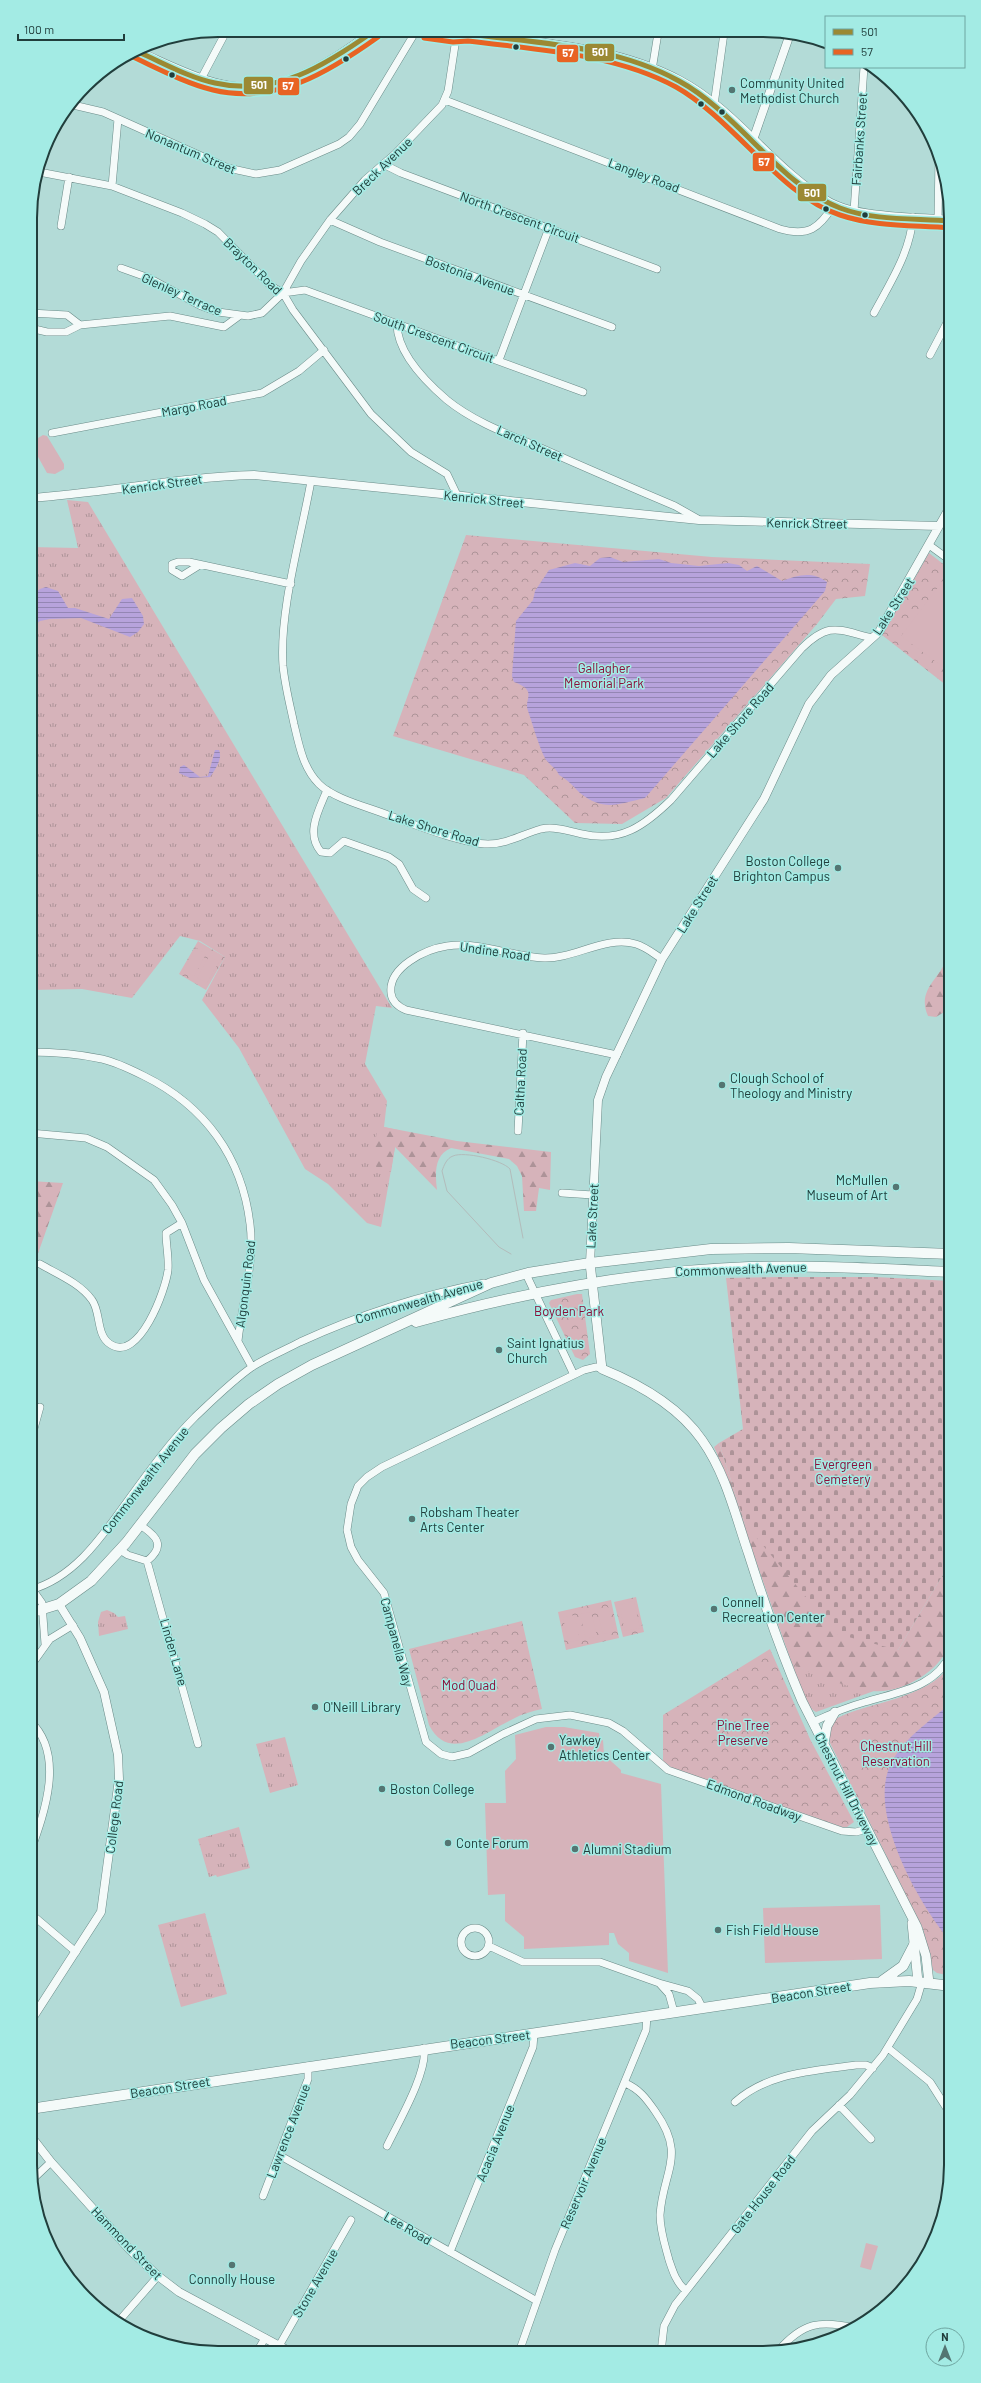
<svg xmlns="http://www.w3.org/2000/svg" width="981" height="2383" font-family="Barlow,sans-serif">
<defs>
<pattern id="grass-tufts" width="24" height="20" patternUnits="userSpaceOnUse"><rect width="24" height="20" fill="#d6b3ba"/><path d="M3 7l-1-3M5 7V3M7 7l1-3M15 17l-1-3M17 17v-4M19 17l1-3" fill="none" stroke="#ad9398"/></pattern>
<pattern id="forest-firs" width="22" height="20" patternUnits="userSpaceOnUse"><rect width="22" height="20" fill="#d6b3ba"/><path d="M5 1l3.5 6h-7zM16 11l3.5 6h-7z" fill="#ad9398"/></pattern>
<pattern id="cemetery-stones" width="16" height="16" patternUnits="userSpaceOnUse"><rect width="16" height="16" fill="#d6b3ba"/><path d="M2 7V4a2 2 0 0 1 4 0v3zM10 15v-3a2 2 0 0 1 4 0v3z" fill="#ad9398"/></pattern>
<pattern id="park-crowns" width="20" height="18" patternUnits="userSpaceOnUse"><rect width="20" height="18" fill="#d6b3ba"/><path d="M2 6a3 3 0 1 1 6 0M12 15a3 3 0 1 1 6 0" fill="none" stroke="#ad9398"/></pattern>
<pattern id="water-rules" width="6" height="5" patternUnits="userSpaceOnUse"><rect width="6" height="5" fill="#b7a3dc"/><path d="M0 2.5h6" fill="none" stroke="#9486b4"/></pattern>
</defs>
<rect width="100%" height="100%" fill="#b3dbd7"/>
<path fill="url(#grass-tufts)" d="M67 500 88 502 392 1008 376 1006 365 1064 387 1101 384 1127 398 1130 381 1227 367 1223 328 1184 305 1169 239 1048 202 1000 225 957 200 941 180 936 132 998 82 989 30 990V547L78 548Z
M107 1610 114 1613 118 1617 125 1616 128 1629 99 1636 98 1622 101 1612Z
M792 1664 826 1678 874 1691 816 1712C805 1707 797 1676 792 1664Z
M285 1737 298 1785 270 1793 256 1744Z
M239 1827 250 1868 217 1877 216 1875 209 1877 198 1839Z
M205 1913 227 1994 181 2007 158 1925Z"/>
<path fill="url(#forest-firs)" d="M951 937V1008L936 1017 928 1016C916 989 941 979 947 957 948 955 946 951 946 948 947 944 949 940 951 937Z
M384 1127 457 1141 551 1152 550 1190 539 1188 536 1211H524L522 1176 517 1166 509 1159 451 1148C434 1155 435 1174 437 1190L395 1147 391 1172 379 1171 372 1160 377 1132Z
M30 1181 63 1183 30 1276Z
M719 1443 745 1524 898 1650 951 1561C951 1587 956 1623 948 1647 939 1672 900 1694 873 1691 850 1689 813 1674 792 1664L724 1470 714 1447Z"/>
<path fill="url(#cemetery-stones)" d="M781 1277H876L951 1281V1561L898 1650 837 1634 745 1524 719 1443 743 1429 726 1278Z"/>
<path fill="url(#park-crowns)" d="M466 535 712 557 870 564 865 596 836 599 817 624 666 798 622 824 575 823 524 775 393 736Z
M929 553 951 570V689L882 635Z
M198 941 225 957 206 990 179 974Z
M577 1294H582L590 1354 583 1360 575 1357 549 1303 551 1300Z
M636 1597 644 1632 623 1637 614 1602Z
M611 1600 619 1638 566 1650 558 1612Z
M522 1621 542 1709C532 1711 522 1714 513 1719 485 1732 449 1764 429 1725L409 1649Z
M770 1649 810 1739 854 1822 847 1827H841L672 1768 663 1761V1715Z
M951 1664V1976L937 1973 933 1970 923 1929 830 1743V1729L833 1720C869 1701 927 1700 951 1664Z"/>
<path fill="#d6b3ba" d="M43 435 47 436 64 464V469L55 474 47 473 32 446 33 441Z
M945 578 951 583V673L901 636Z
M196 948 206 954 194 976 184 970Z
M209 956 219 962 207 983 197 978Z
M634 1601 640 1628 625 1631 619 1605Z
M608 1607 614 1632 603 1634 597 1610Z
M591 1612 597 1636 586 1639 580 1614Z
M574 1615 580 1640 569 1642 563 1618Z
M546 1727H564L599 1733 600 1741 603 1740 604 1755 621 1770V1773L661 1784 668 1973 629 1961V1953L618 1944 614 1933H609V1945L524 1949V1937L505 1921V1894L488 1895 485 1803H506L505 1771 516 1759 515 1735Z
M880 1905 882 1959 765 1963 763 1908Z
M866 2243 878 2246 871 2270 860 2267Z"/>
<path fill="url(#water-rules)" d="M610 557 623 562 659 559 671 563 699 566 728 563 739 565 747 571 757 566 782 581C798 575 812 571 827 582L825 591 645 798C618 804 604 812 580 793 573 786 568 780 559 775 556 768 552 767 547 761 541 754 532 722 528 711 523 699 539 691 514 682L512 676 516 621 533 600 535 591 549 570 575 563 590 566 600 558Z
M46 587 58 591 68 608H75L109 619 122 599 132 598 143 616 144 624 138 632 130 637 81 618 50 619 40 621 30 628V619L35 608V593L40 589Z
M215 750H219C223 759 215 770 210 777L190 778 179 773 180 767 184 765 200 777 208 776Z
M951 1703V1942C919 1905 868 1814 890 1766 902 1739 929 1722 951 1703Z"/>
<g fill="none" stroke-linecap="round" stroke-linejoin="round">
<g stroke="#6a8b88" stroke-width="8">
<path id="minor" d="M652 70 658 33
M201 79 227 30
M445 100 780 229C809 237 819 228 834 205
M73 105 103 112 228 168 256 174 280 170 339 144 349 137 360 124 416 31
M714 105 724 33
M383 164 401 173 657 269
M39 172 112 186 182 213 205 224 218 232 271 286 283 293 293 310 371 414 411 452 447 474 457 495
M112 186 118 119
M854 211 864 67
M330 220 380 242 612 327
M938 220 939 157
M61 226 69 177
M121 268 149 278 201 306 218 312 248 316 262 313 283 293 301 261 330 220 365 180 395 154 442 105 448 91 457 32
M283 293 305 290 583 392
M30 313 67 315 80 325
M874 313C890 283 910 253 913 217
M397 324C397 353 426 382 447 400 474 422 510 435 541 448 586 468 630 487 675 506L698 519
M30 328 47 332H66L80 325 170 316 224 327 239 316
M930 355 951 315
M499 360 549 228
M52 433 262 393 299 371 324 350
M311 481C301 537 279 611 283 666 285 686 290 705 294 724 299 745 303 768 319 784 334 799 368 807 388 815 413 824 463 844 488 844 507 844 523 834 541 829 554 826 569 831 582 834 621 843 644 826 671 800L802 648C830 621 838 630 872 638
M929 545 951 561
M198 566 182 576 172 570V564L178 562H189L291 584
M327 790C319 810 305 833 321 852L330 853 344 841 389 857 399 864 413 889 426 898
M30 1052C54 1052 79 1054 102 1059 116 1062 132 1070 144 1076 205 1106 242 1157 250 1224 255 1263 242 1303 238 1341
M617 1055 406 1010C399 1007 392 1002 391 993 388 967 426 949 447 946 480 941 512 957 544 958 574 959 606 935 636 944 646 947 654 954 662 959
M518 1131 523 1033
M30 1133 86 1138 107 1147 154 1180 172 1205 182 1223 204 1280 252 1367
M562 1193 593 1195
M40 1264C57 1274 80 1283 92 1300 101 1312 96 1335 110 1344 139 1364 166 1289 168 1270 169 1257 166 1245 166 1233L182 1223
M526 1274 574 1375
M602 1369 596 1367 584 1370 382 1467 367 1477 358 1486 351 1504 347 1530 351 1547 358 1560 384 1593 426 1742 441 1754 452 1757 469 1753 503 1734 536 1719 570 1715 609 1723 623 1731 668 1770 842 1831 856 1832 867 1829
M30 1443 40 1407
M120 1550 128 1555 147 1561C166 1546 157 1536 140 1525
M147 1561 198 1744
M30 1586 42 1603 45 1644
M30 1590C78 1577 106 1530 134 1492 153 1466 172 1440 195 1417 213 1400 232 1381 252 1367 267 1357 285 1350 300 1342 359 1315 421 1295 484 1283
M30 1667 50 1639 73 1625
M813 1722C830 1714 847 1707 865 1702 897 1692 936 1688 951 1653
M30 1853C44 1814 66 1755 30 1721
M30 1913 76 1952
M461 1942a14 14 0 1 1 28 0a14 14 0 1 1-28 0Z
M489 1946 523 1962H600L659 1983 688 1991 698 1999 702 2007
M660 1984 669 1994 674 2012
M888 2048 930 2082 951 2115
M625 2083C639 2089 646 2098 655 2111 687 2156 663 2170 660 2215 660 2231 665 2245 669 2260 673 2272 676 2282 686 2291
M735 2102C769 2072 814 2071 856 2065H866L873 2068
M839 2105 871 2139
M387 2146C398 2123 428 2072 424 2048
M279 2155 537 2301
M32 2180 51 2162
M263 2196 308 2079V2066
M450 2252 533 2047 534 2034
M118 2322 158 2276
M279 2346 351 2220
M258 2350 265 2338
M778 2351C803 2322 820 2320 856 2328
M519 2352 555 2250 646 2030 647 2016
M661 2352 664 2326 675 2305 812 2131 850 2095 883 2055 917 1999 922 1982"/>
</g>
<g stroke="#6a8b88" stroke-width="9">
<path id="tertiary" d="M753 140 790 34
M30 498C105 493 179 477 254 475L699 520 939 526
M590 1263 598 1100 606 1077 662 959 764 799 809 704 831 675 879 632 951 505
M30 2022 101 1912 119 1779 118 1755 104 1692 80 1638 59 1604
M30 2135 51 2162 130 2250 158 2276 179 2292 287 2350"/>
</g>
<g stroke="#6a8b88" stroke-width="10">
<path id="secondary" d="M136 51C162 62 188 76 215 83 277 100 327 65 374 31
M590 1263 602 1369C639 1384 679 1407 702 1440 726 1474 735 1514 748 1552 764 1603 781 1652 802 1701L917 1927 926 1956 929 1983
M824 1744 827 1726 835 1712
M912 1923 918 1982"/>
</g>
<g stroke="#6a8b88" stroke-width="11">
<path id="primary" d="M425 31 453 35 468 34C539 44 615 47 679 81 736 111 773 171 829 203 858 219 918 218 951 221
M416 1322C525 1292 636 1271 749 1267 816 1265 884 1269 951 1272
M30 1613 59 1604 91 1581 126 1543 195 1454 221 1428 249 1404 278 1384 312 1365 491 1283 528 1273 590 1263 711 1249 789 1248 951 1254
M882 1981 903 1966 915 1943
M30 2109C310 2065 590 2024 870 1983L909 1981 951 1986"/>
</g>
<use href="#minor" stroke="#f4faf9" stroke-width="7"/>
<use href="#tertiary" stroke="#f4faf9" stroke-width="8"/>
<use href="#secondary" stroke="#f4faf9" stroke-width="9"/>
<use href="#primary" stroke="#f4faf9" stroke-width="10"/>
<path stroke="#b2bcbb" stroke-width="1" d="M511 1254 499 1247 447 1191 442 1171C444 1165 447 1158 453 1156 464 1151 502 1160 510 1169L523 1238"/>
<g stroke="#a3ebe4" stroke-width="8">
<path id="bus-1" d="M427 31 453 35 468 34C539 43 616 46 679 81 738 113 781 186 840 208 874 221 915 218 951 221
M136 51C162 62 187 77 215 83 276 97 326 65 374 31"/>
</g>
<g stroke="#a3ebe4" stroke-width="8">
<path id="bus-2" d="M424 38 453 42 468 41C537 50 613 53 676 87 733 119 781 196 840 215 875 227 914 225 950 228
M133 57C159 69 185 83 213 90 276 105 329 72 378 37"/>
</g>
<use href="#bus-1" stroke="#9b8933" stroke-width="5"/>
<use href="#bus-2" stroke="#e86323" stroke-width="5"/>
</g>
<g fill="#213e3c" stroke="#a3ebe4" stroke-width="1.5">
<circle cx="516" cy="47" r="3.5"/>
<circle cx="346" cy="59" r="3.5"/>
<circle cx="172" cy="75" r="3.5"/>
<circle cx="701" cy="104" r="3.5"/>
<circle cx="722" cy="112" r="3.5"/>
<circle cx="826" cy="209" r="3.5"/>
<circle cx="865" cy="215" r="3.5"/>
</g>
<g fill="#547572" stroke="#a3ebe4" stroke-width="1.5">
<circle cx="732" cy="90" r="4"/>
<circle cx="838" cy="868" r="4"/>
<circle cx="722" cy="1085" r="4"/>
<circle cx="896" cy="1187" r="4"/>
<circle cx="499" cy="1350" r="4"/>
<circle cx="412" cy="1519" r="4"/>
<circle cx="714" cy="1609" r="4"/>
<circle cx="315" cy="1707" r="4"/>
<circle cx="551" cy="1747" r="4"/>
<circle cx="382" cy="1789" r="4"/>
<circle cx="448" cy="1843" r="4"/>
<circle cx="575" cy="1849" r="4"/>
<circle cx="718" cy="1930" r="4"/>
<circle cx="232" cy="2265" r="4"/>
</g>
<g text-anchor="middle" stroke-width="3" stroke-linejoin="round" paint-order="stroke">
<g font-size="13" fill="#213e3c" stroke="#a3ebe4" text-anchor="start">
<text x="740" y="88">Community United<tspan x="740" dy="15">Methodist Church</tspan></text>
<text x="830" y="866" text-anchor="end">Boston College<tspan x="830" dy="15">Brighton Campus</tspan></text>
<text x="730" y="1083">Clough School of<tspan x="730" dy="15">Theology and Ministry</tspan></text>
<text x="888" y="1185" text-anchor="end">McMullen<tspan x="888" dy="15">Museum of Art</tspan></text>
<text x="507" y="1348">Saint Ignatius<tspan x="507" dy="15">Church</tspan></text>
<text x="420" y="1517">Robsham Theater<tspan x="420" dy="15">Arts Center</tspan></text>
<text x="722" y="1607">Connell<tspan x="722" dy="15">Recreation Center</tspan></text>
<text x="323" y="1712">O'Neill Library</text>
<text x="559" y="1745">Yawkey<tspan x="559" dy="15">Athletics Center</tspan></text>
<text x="390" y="1794">Boston College</text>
<text x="456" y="1848">Conte Forum</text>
<text x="583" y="1854">Alumni Stadium</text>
<text x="726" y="1935">Fish Field House</text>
<text x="232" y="2284" text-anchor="middle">Connolly House</text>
</g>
<g font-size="13" fill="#213e3c" stroke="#a3ebe4">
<text transform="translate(859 139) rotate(-86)" y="5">Fairbanks Street</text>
<text transform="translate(191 151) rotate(23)" y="5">Nonantum Street</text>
<text transform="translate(382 166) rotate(-44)" y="5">Breck Avenue</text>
<text transform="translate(644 175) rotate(21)" y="5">Langley Road</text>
<text transform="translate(520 217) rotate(20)" y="5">North Crescent Circuit</text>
<text transform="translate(253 266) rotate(44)" y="5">Brayton Road</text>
<text transform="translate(470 275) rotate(20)" y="5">Bostonia Avenue</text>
<text transform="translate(182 294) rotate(24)" y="5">Glenley Terrace</text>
<text transform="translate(434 337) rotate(20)" y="5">South Crescent Circuit</text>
<text transform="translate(194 406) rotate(-11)" y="5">Margo Road</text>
<text transform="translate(530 443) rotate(24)" y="5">Larch Street</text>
<text transform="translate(162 484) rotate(-8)" y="5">Kenrick Street</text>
<text transform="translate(484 499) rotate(6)" y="5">Kenrick Street</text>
<text transform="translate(807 523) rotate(1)" y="5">Kenrick Street</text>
<text transform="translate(893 606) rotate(-57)" y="5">Lake Street</text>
<text transform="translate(740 720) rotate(-49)" y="5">Lake Shore Road</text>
<text transform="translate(434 828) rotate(17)" y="5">Lake Shore Road</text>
<text transform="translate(697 904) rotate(-58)" y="5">Lake Street</text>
<text transform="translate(495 951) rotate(8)" y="5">Undine Road</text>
<text transform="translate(520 1082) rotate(-87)" y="5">Caltha Road</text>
<text transform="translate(592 1216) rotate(-87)" y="5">Lake Street</text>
<text transform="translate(741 1269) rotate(-2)" y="5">Commonwealth Avenue</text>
<text transform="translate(245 1284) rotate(-83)" y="5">Algonquin Road</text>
<text transform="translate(419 1301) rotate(-16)" y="5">Commonwealth Avenue</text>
<text transform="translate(145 1480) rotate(-52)" y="5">Commonwealth Avenue</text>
<text transform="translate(397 1642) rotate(75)" y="5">Campanella Way</text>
<text transform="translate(174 1652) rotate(74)" y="5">Linden Lane</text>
<text transform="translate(847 1789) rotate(63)" y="5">Chestnut Hill Driveway</text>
<text transform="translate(754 1800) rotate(20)" y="5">Edmond Roadway</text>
<text transform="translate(114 1817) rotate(-83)" y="5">College Road</text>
<text transform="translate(811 1992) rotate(-9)" y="5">Beacon Street</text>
<text transform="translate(490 2039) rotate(-7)" y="5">Beacon Street</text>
<text transform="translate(170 2087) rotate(-9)" y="5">Beacon Street</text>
<text transform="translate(288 2131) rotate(-69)" y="5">Lawrence Avenue</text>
<text transform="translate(495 2143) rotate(-68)" y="5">Acacia Avenue</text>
<text transform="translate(583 2183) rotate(-67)" y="5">Reservoir Avenue</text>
<text transform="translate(763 2194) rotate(-52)" y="5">Gate House Road</text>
<text transform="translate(408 2228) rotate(30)" y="5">Lee Road</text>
<text transform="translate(127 2243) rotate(46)" y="5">Hammond Street</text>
<text transform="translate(315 2283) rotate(-60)" y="5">Stone Avenue</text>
</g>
<g font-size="13" fill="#8b0e39" stroke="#a3ebe4">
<text x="604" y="673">Gallagher<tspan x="604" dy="15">Memorial Park</tspan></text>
<text x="569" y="1316">Boyden Park</text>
<text x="843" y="1469">Evergreen<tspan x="843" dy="15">Cemetery</tspan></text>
<text x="469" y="1690">Mod Quad</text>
<text x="743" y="1730">Pine Tree<tspan x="743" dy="15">Preserve</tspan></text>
<text x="896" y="1751">Chestnut Hill<tspan x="896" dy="15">Reservation</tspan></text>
</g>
</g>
<path d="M0 0H981V2383H0ZM218 37H763A181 181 0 0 1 944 218V2165A181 181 0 0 1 763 2346H218A181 181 0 0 1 37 2165V218A181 181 0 0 1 218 37Z" fill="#a3ebe4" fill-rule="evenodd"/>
<path fill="none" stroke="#213e3c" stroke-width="2" d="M218 37H763A181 181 0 0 1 944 218V2165A181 181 0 0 1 763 2346H218A181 181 0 0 1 37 2165V218A181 181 0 0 1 218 37Z"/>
<g stroke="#a3ebe4" stroke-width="1.5">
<rect x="584" y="43" width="31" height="19" rx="4" fill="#9b8933"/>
<rect x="556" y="44" width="23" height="19" rx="4" fill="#e86323"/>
<rect x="243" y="76" width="31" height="19" rx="4" fill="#9b8933"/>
<rect x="277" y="77" width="23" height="19" rx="4" fill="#e86323"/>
<rect x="752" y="152" width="23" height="20" rx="4" fill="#e86323"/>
<rect x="797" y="183" width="30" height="19" rx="4" fill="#9b8933"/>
</g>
<g font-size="11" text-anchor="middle" font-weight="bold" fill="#fff">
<text x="600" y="56">501</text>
<text x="568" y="57">57</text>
<text x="259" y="89">501</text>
<text x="288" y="90">57</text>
<text x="764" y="166">57</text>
<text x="812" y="197">501</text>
</g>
<rect x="825" y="16" width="140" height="52" fill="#a3ebe4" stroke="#6fa6a1"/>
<rect x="833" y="29" width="20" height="6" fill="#9b8933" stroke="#6fa6a1"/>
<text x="861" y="36" font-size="12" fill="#213e3c">501</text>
<rect x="833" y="49" width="20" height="6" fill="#e86323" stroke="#6fa6a1"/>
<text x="861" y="56" font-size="12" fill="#213e3c">57</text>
<g transform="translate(945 2347)"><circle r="19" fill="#a3ebe4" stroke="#6fa6a1"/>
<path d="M0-3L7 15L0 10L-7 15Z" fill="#547572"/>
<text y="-6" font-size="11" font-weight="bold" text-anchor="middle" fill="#213e3c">N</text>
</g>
<path d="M18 34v6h106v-6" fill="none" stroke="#213e3c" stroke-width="2"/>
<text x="24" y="34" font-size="12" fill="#213e3c" stroke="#a3ebe4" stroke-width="3" paint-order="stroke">100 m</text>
</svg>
